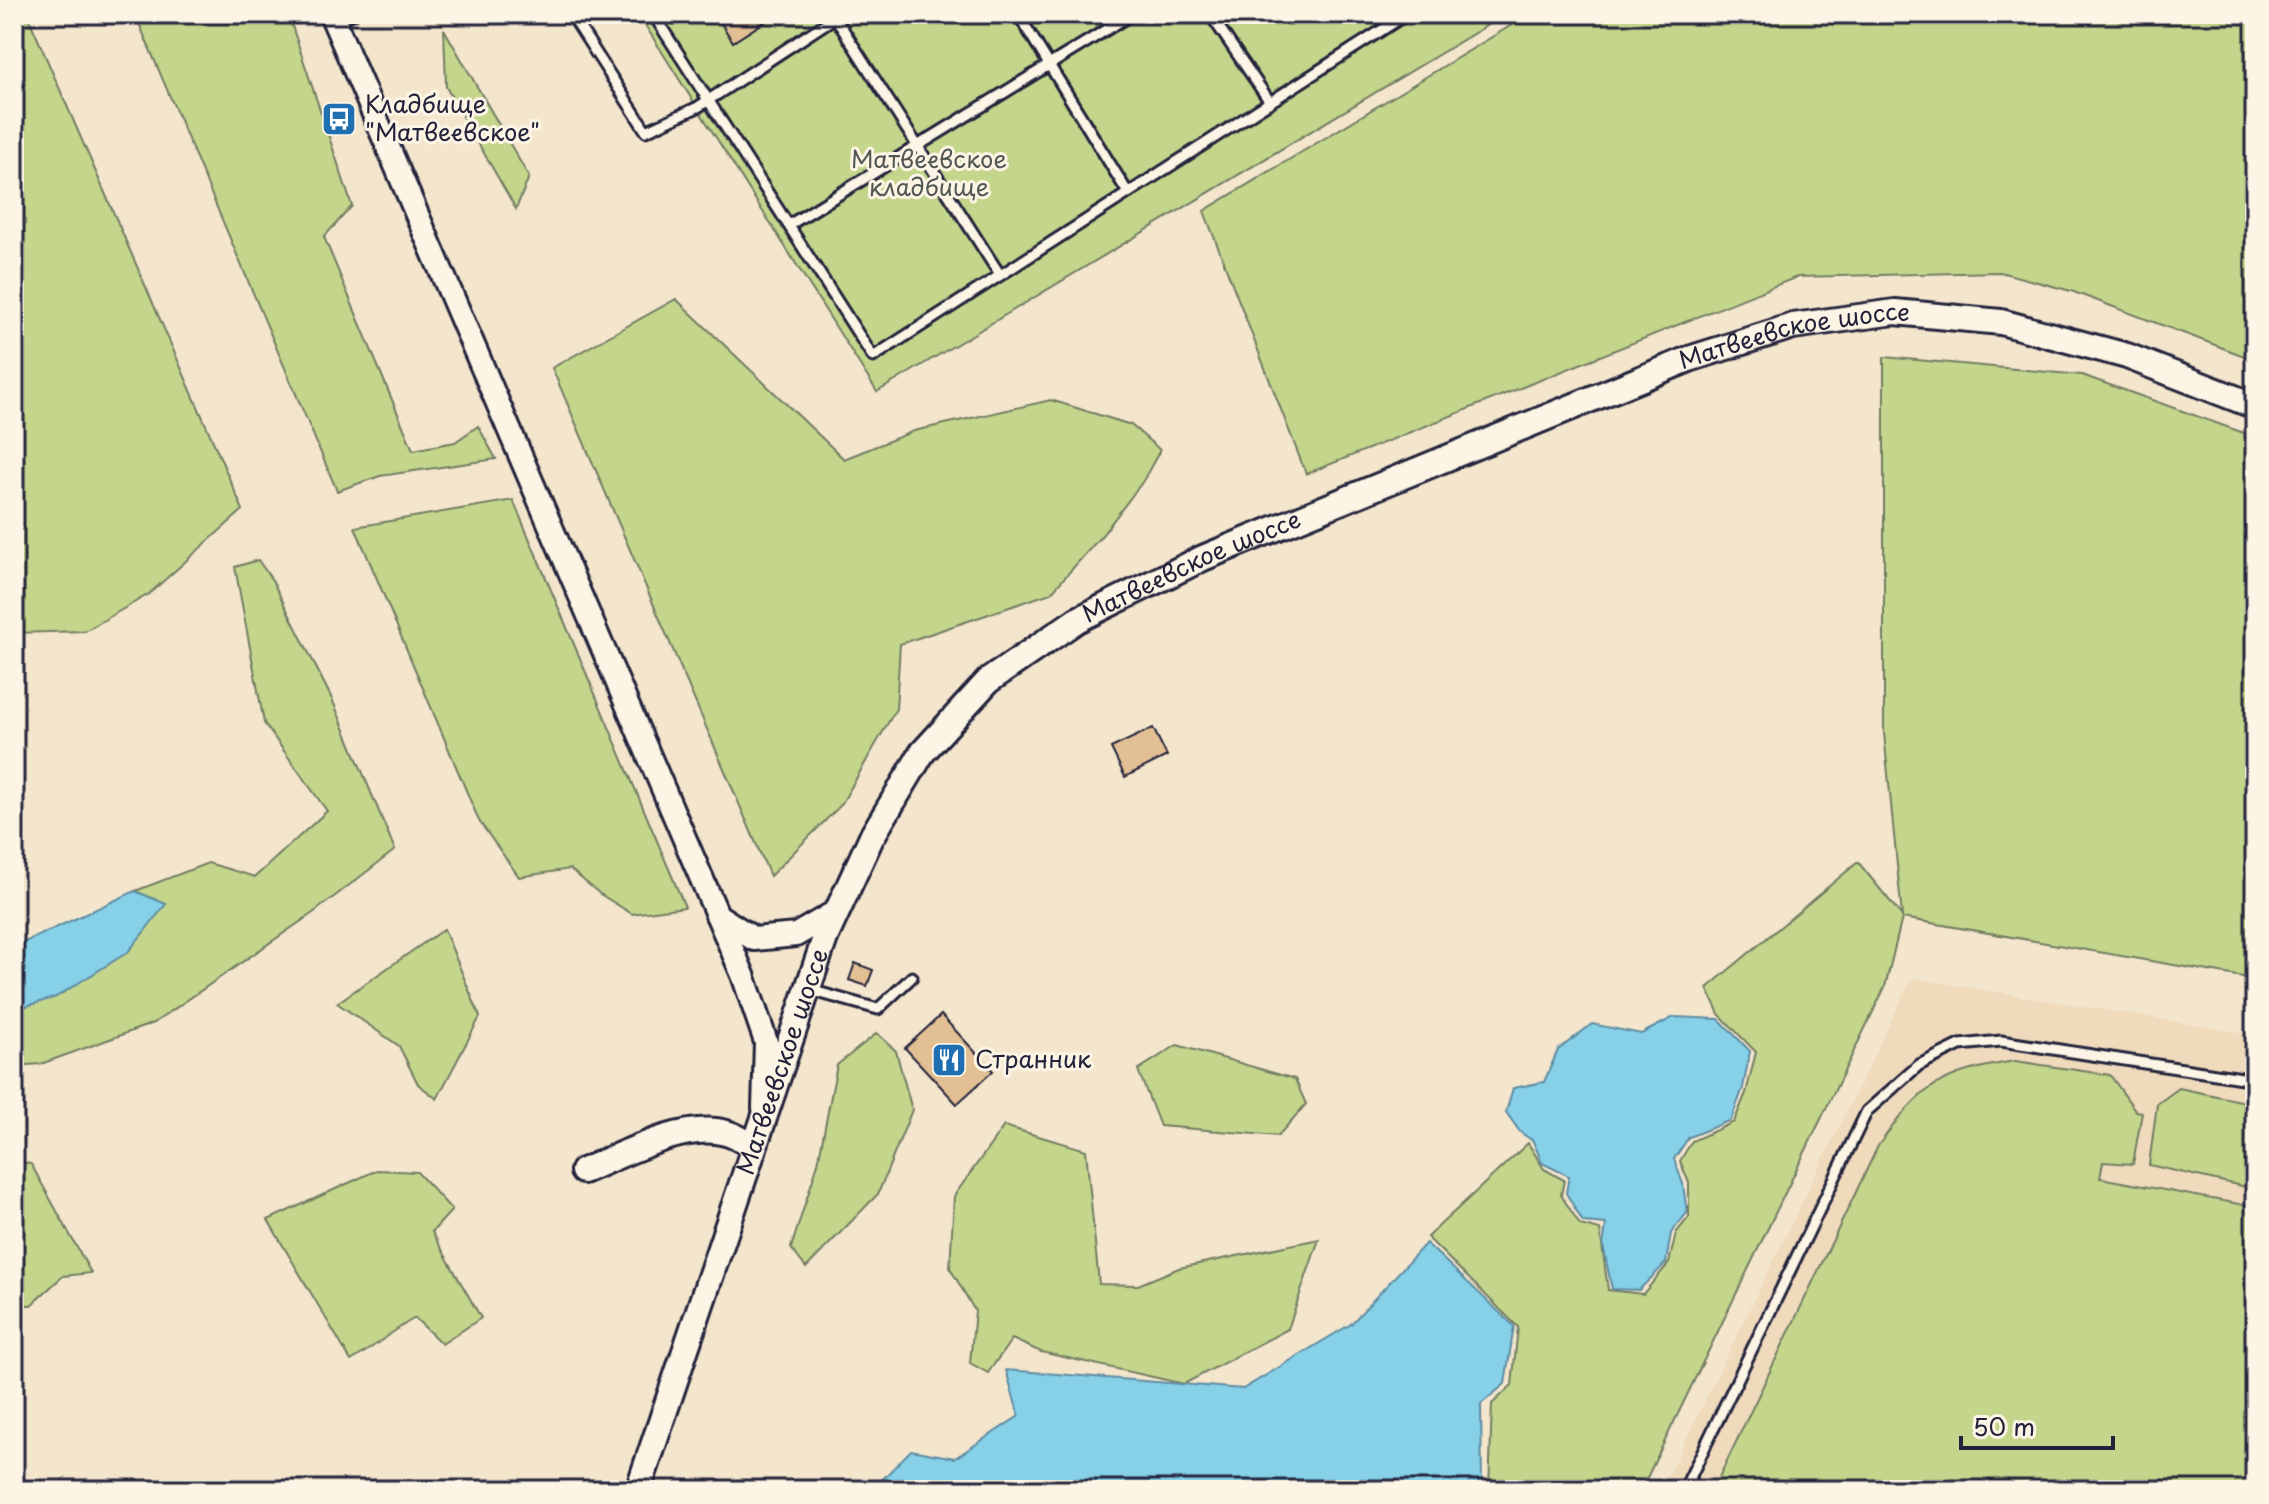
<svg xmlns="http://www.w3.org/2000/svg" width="2269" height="1504" font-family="'Playpen Sans',sans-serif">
<rect width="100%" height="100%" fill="#f4e5cd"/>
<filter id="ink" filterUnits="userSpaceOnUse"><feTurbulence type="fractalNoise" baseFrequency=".0125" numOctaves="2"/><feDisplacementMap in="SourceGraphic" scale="16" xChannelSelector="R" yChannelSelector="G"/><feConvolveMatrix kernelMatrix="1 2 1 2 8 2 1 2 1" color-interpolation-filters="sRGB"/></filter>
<g filter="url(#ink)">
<path fill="#efdabc" d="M1912 978 2255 1035V1490H1661Z"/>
<path fill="#c3d68b" stroke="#727c63" stroke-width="2" d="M14 14H27L243 510 149 594 85 631 14 633Z
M135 14H288L352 206 324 237 413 450 455 442 478 426 496 459 380 476 337 491Z
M638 14H1506L877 392Z
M1530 14H2255V360L2071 291 2000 272 1797 277 1306 474 1204 211Z
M444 29 529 177 516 209 446 87Z
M676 299 844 459 914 431 1051 400 1131 425 1160 450 1143 481 1103 534 1051 593 900 644 896 709 841 805 770 876 552 368Z
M1884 357 2082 375 2255 437V979L1902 918 1885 987 1641 1490H1489L1492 1404 1512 1385 1518 1327 1427 1237 1528 1143 1544 1169 1564 1180 1561 1195 1580 1225 1600 1230 1608 1290 1643 1294 1669 1263 1676 1233 1689 1217V1183L1680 1161 1692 1141 1734 1122 1746 1093 1756 1052 1719 1014 1707 988 1858 862 1902 916 1884 733Z
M513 500 685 907 632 914 600 894 570 869 519 877 479 821 355 527Z
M258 560 272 580 332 699 395 850 313 913 154 1023 41 1064 14 1066V1010H17L165 904 135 891 208 863 255 877 327 811 264 723 235 567Z
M444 929 480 1017 437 1099 418 1084 399 1046 337 1003Z
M877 1033 896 1051 912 1110 878 1194 806 1268 791 1248 818 1163 837 1065Z
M1177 1045 1295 1079 1306 1104 1278 1136 1160 1126 1138 1070Z
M2015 1061 2110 1075 2136 1111 2142 1112 2133 1164 2103 1162 2100 1178 2255 1207V1490H1713L1878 1146C1921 1085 1941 1073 2015 1061Z
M2179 1088 2255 1104V1189L2149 1165 2157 1104Z
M1004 1126 1086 1150 1099 1284 1138 1285 1179 1268 1319 1239 1288 1329 1184 1384 1041 1352 1012 1339 988 1373 970 1363 975 1311 950 1268 954 1196Z
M14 1160 31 1164 91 1273 63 1276 31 1305H14Z
M377 1170 417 1172 452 1210 432 1232 481 1318 442 1344 415 1318C392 1331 373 1348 351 1361L268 1220Z"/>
<path fill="#86d1e7" stroke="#5e8ba2" stroke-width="2" d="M135 891 166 904 128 952 56 997 14 1010V947Z
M1674 1017 1719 1019 1750 1051 1743 1088 1731 1120 1689 1137 1674 1159 1683 1184 1687 1213 1671 1233 1666 1263 1639 1290 1612 1289 1603 1246 1606 1224 1583 1222 1566 1193 1569 1176 1542 1163 1533 1141 1520 1132 1506 1112 1513 1088 1544 1082 1558 1050 1592 1024 1641 1034Z
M1426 1243 1514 1326 1505 1384 1481 1404 1482 1490H872L911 1450 955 1458 1019 1416 1006 1370 1243 1389 1351 1324Z"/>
<path fill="#e3bf94" stroke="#22223b" stroke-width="2" d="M715 14H777L733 42Z
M1153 728 1167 756 1125 777 1111 748Z
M855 963 873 970 867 986 849 980Z
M941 1015 993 1071 957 1104 905 1048Z"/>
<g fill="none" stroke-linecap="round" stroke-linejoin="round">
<g stroke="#22223b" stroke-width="15">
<path id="service" d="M571 14 646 131 698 107 840 14
M653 14 873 357 1407 14
M1018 14 1128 193
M1210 14 1270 102
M835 17 1000 275
M333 20 353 14
M789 225 1132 14
M810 990 878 1009 912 977
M1684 1490 1867 1111 1919 1065 1960 1045 2001 1041 2255 1080"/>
</g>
<g stroke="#22223b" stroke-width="28">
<path id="tertiary" d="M331 14 743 975 766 1042 764 1108
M717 915 754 939 796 935 837 911"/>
</g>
<g stroke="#22223b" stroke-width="30">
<g id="secondary">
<path d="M583 1171C620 1156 685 1121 726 1133 735 1135 745 1142 754 1146"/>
<path id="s1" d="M638 1490 825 938 871 838 922 753 988 681 1077 620 1203 558 1689 359 1793 326 1895 312 2001 322 2127 356 2255 406"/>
</g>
</g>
<use href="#service" stroke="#fcf5e5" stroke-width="9"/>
<use href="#tertiary" stroke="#fcf5e5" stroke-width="22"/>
<use href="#secondary" stroke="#fcf5e5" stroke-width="24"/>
</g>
</g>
<defs>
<g id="bus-square" transform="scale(1.8)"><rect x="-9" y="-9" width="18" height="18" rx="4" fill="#1f6fb2" stroke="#fcf5e5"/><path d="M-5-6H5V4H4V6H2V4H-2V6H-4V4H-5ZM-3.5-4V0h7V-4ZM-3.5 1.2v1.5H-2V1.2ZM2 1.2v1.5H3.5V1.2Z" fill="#fff"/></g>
<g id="restaurant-square" transform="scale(1.8)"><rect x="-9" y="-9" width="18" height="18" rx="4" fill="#1f6fb2" stroke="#fcf5e5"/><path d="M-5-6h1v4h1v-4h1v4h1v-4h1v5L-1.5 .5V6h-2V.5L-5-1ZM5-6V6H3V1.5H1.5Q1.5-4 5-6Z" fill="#fff"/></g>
</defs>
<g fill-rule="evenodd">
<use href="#bus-square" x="339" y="119"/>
<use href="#restaurant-square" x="949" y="1060"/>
</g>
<g text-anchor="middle" stroke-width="6" stroke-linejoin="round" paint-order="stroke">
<g font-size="24" fill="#22223b" stroke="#fcf5e5" text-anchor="start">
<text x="365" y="113">Кладбище<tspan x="365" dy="28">"Матвеевское"</tspan></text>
<text x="975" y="1068">Странник</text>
</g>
<g font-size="24" fill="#525853" stroke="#fcf5e5">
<text x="929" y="168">Матвеевское<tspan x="929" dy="28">кладбище</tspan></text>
</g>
<g font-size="24" fill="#22223b" stroke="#fcf5e5">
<text dy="8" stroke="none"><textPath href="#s1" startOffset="1772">Матвеевское шоссе</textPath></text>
<text dy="8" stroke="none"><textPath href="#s1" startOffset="1124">Матвеевское шоссе</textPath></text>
<text dy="8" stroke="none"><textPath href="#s1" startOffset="452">Матвеевское шоссе</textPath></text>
</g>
</g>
<rect width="2269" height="1504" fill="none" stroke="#fcf5e5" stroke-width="48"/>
<rect x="24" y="24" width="2221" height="1456" fill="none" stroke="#22223b" stroke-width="3" filter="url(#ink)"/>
<path d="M1961 1436v12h152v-12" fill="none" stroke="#22223b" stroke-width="4"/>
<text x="1973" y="1436" font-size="24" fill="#22223b" stroke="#fcf5e5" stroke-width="6" paint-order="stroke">50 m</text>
</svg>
